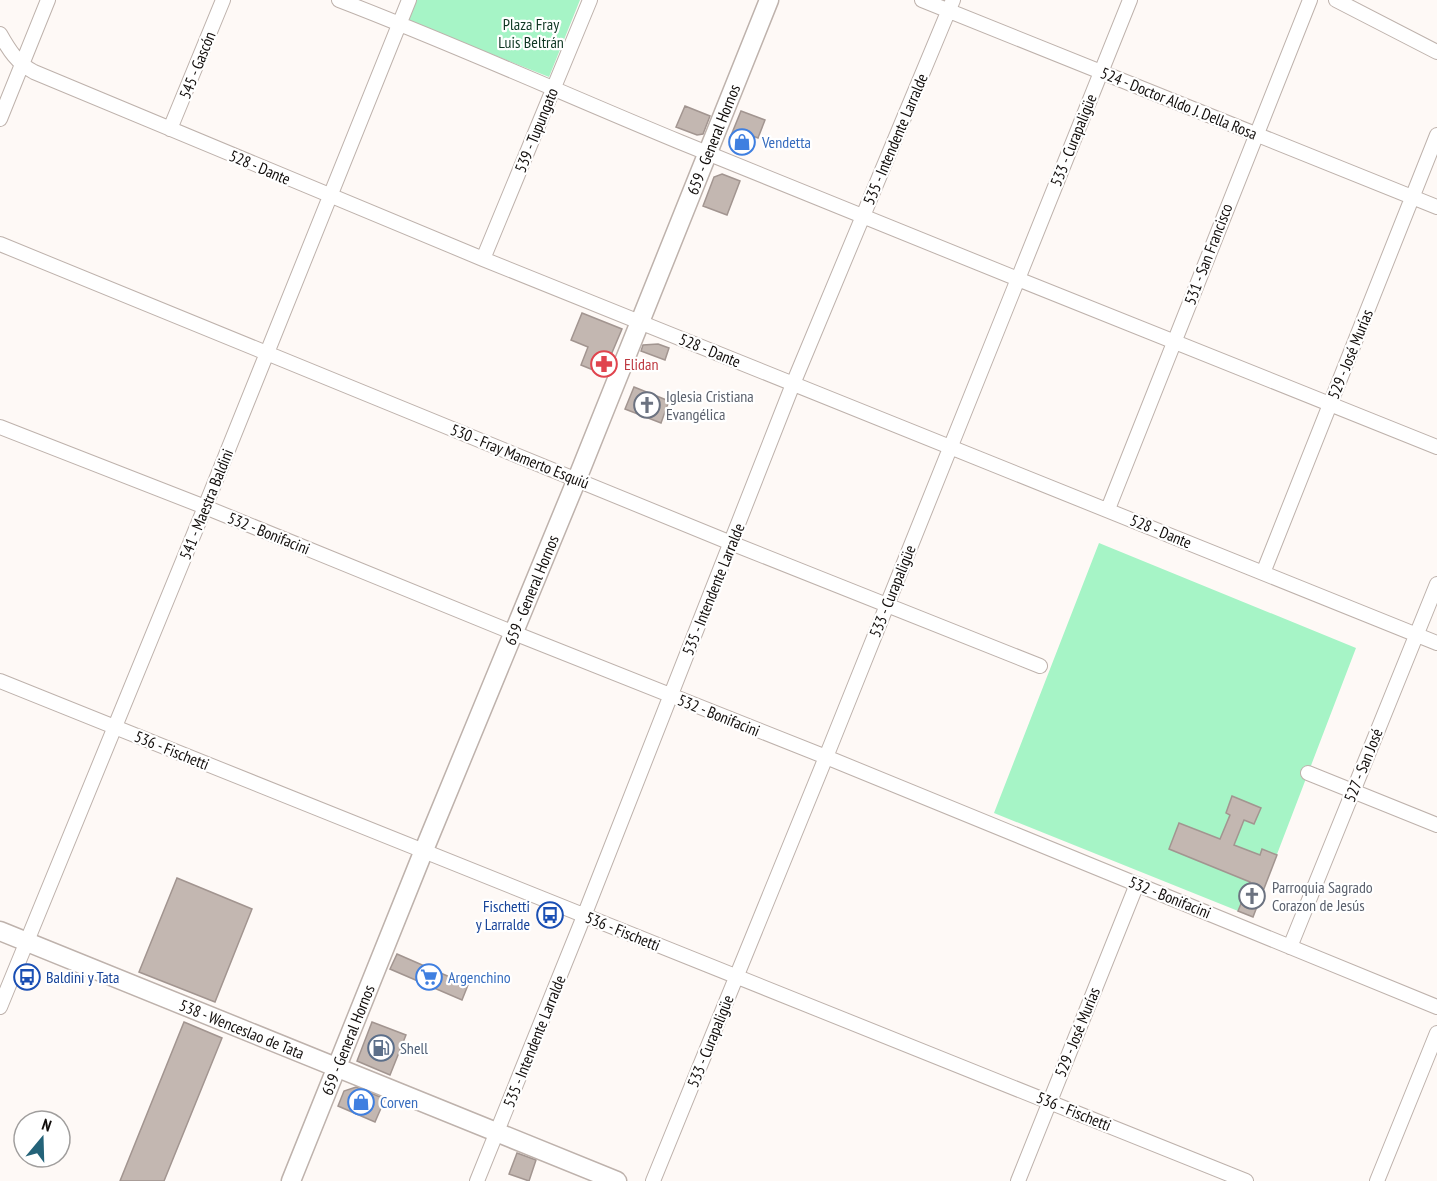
<svg xmlns="http://www.w3.org/2000/svg" width="1437" height="1181" font-family="'PT Sans Narrow',sans-serif">
<rect width="100%" height="100%" fill="#fef9f6"/>
<path fill="#a6f4c6" d="M414 0H580L549 77 406 20Z
M1099 543 1356 648 1253 917 994 813Z"/>
<path fill="#c3b7b1" stroke="#a29590" stroke-width="1.5" d="M685 106 710 116 703 134 697 135 676 127Z
M741 111 765 120 758 138 753 136 748 151 734 146 730 138Z
M722 174 740 181 727 215 703 206 714 177Z
M582 313 622 329 603 374 581 365 588 347 571 340Z
M658 344 669 348 665 360 641 351 643 345Z
M634 387 669 401 661 423 625 409Z
M1232 796 1261 808 1254 824 1244 820 1234 845 1260 855 1262 849 1277 855 1253 917 1238 911 1250 882 1169 849 1179 823 1220 839 1230 815 1226 813Z
M177 878 252 909 215 1002 139 972Z
M397 954 468 985 462 1000 390 969Z
M184 1022 222 1038 164 1181H120Z
M372 1022 406 1035 390 1075 357 1061Z
M356 1087 385 1099 375 1122 338 1106 344 1091Z
M517 1153 536 1160 529 1181 509 1174Z"/>
<g fill="none" stroke-linecap="round" stroke-linejoin="round">
<g stroke="#beb2ac" stroke-width="16">
<path id="minor" d="M339 0C454 44 566 95 680 142 932 245 1184 346 1437 447
M922 0 1437 207
M1336 0 1437 52
M0 34C9 50 17 63 34 72L483 259 1437 643
M0 119 48 0
M170 129 223 0
M0 244 731 543 1040 666
M483 259 590 0
M0 427 205 507 514 633 826 757 1437 1007
M1108 509 1310 0
M1263 573 1437 135
M0 681 1246 1181
M1308 773 1437 825
M1290 947 1437 584
M0 1007 205 507 409 0
M477 1181 584 916 793 384 953 0
M653 1181 826 757 1130 0
M1018 1181 1137 884
M1377 1181 1437 1033"/>
</g>
<g stroke="#beb2ac" stroke-width="21">
<g id="tertiary">
<path id="s1" d="M0 931 617 1181"/>
<path id="s2" d="M291 1181 424 850 577 479 769 0"/>
</g>
</g>
<use href="#minor" stroke="#fff" stroke-width="14"/>
<use href="#tertiary" stroke="#fff" stroke-width="18"/>
</g>
<defs>
<g id="shop-ring" transform="scale(1.35)"><circle r="9.5" fill="#fff" stroke="#3f7fe0" stroke-width="1.5"/><path d="M-5-2.5h2.3a2.7 3.5 0 0 1 5.4 0H5L5.5 6h-11ZM-1.5-2.5h3a1.5 2.3 0 0 0-3 0Z" fill="#3f7fe0"/></g>
<g id="pharmacy-ring" transform="scale(1.35)"><circle r="9.5" fill="#fff" stroke="#e0444e" stroke-width="1.5"/><path d="M-2-6h4v4h4v4h-4v4h-4v-4h-4v-4h4Z" fill="#e0444e"/></g>
<g id="church-ring" transform="scale(1.35)"><circle r="9.5" fill="#fff" stroke="#6b7280" stroke-width="1.5"/><path d="M-1.2-6h2.4v3.5h3.3v2.4h-3.3V6h-2.4V-.1h-3.3v-2.4h3.3Z" fill="#6b7280"/></g>
<g id="bus-ring" transform="scale(1.35)"><circle r="9.5" fill="#fff" stroke="#1a4fb4" stroke-width="1.5"/><path d="M-5-6H5V4H4V6H2V4H-2V6H-4V4H-5ZM-3.5-4V0h7V-4ZM-3.5 1.2v1.5H-2V1.2ZM2 1.2v1.5H3.5V1.2Z" fill="#1a4fb4"/></g>
<g id="supermarket-ring" transform="scale(1.35)"><circle r="9.5" fill="#fff" stroke="#3f7fe0" stroke-width="1.5"/><path d="M-6-5.5h2.5l.6 2H6L4.5 2H-2.5L-4.4-4H-6ZM-1.5 3.2a1.3 1.3 0 1 0 .1 0ZM3 3.2a1.3 1.3 0 1 0 .1 0Z" fill="#3f7fe0"/></g>
<g id="fuel-ring" transform="scale(1.35)"><circle r="9.5" fill="#fff" stroke="#5c6f8a" stroke-width="1.5"/><path d="M-5.5-6h7V0h2V4h1.3V-2.5L3-4.5l.8-.8L6-3V5H2.5V1h-1V6h-7ZM-4.2-4.7v3.2H.2V-4.7Z" fill="#5c6f8a"/></g>
</defs>
<g fill-rule="evenodd">
<use href="#shop-ring" x="742" y="142"/>
<use href="#pharmacy-ring" x="604" y="364"/>
<use href="#church-ring" x="647" y="405"/>
<use href="#church-ring" x="1252" y="896"/>
<use href="#bus-ring" x="550" y="915"/>
<use href="#bus-ring" x="27" y="977"/>
<use href="#supermarket-ring" x="429" y="977"/>
<use href="#fuel-ring" x="381" y="1048"/>
<use href="#shop-ring" x="361" y="1102"/>
</g>
<g text-anchor="middle" stroke-width="4.5" stroke-linejoin="round" paint-order="stroke">
<g font-size="16" fill="#0e3622" stroke="#fff">
<text x="531" y="30">Plaza Fray<tspan x="531" dy="18">Luis Beltrán</tspan></text>
</g>
<g font-size="16" fill="#110d0b" stroke="#fff">
<text transform="translate(197 65) rotate(-68)" y="6">545 - Gascón</text>
<text transform="translate(1179 103) rotate(22)" y="6">524 - Doctor Aldo J. Della Rosa</text>
<text transform="translate(536 130) rotate(-68)" y="6">539 - Tupungato</text>
<text transform="translate(895 139) rotate(-67)" y="6">535 - Intendente Larralde</text>
<text dy="6" stroke="none"><textPath href="#s2" startOffset="1124">659 - General Hornos</textPath></text>
<text transform="translate(1073 140) rotate(-68)" y="6">533 - Curapaligüe</text>
<text transform="translate(260 167) rotate(23)" y="6">528 - Dante</text>
<text transform="translate(1208 254) rotate(-69)" y="6">531 - San Francisco</text>
<text transform="translate(710 350) rotate(22)" y="6">528 - Dante</text>
<text transform="translate(1350 354) rotate(-68)" y="6">529 - José Murías</text>
<text transform="translate(520 456) rotate(22)" y="6">530 - Fray Mamerto Esquiú</text>
<text transform="translate(206 504) rotate(-68)" y="6">541 - Maestra Baldini</text>
<text transform="translate(1161 531) rotate(22)" y="6">528 - Dante</text>
<text transform="translate(269 533) rotate(22)" y="6">532 - Bonifacini</text>
<text transform="translate(713 589) rotate(-68)" y="6">535 - Intendente Larralde</text>
<text dy="6" stroke="none"><textPath href="#s2" startOffset="638">659 - General Hornos</textPath></text>
<text transform="translate(892 591) rotate(-68)" y="6">533 - Curapaligüe</text>
<text transform="translate(719 715) rotate(22)" y="6">532 - Bonifacini</text>
<text transform="translate(172 750) rotate(22)" y="6">536 - Fischetti</text>
<text transform="translate(1363 765) rotate(-68)" y="6">527 - San José</text>
<text transform="translate(1170 897) rotate(22)" y="6">532 - Bonifacini</text>
<text transform="translate(623 931) rotate(22)" y="6">536 - Fischetti</text>
<text dy="6" stroke="none"><textPath href="#s1" startOffset="261">538 - Wenceslao de Tata</textPath></text>
<text transform="translate(1077 1032) rotate(-68)" y="6">529 - José Murías</text>
<text dy="6" stroke="none"><textPath href="#s2" startOffset="152">659 - General Hornos</textPath></text>
<text transform="translate(534 1041) rotate(-68)" y="6">535 - Intendente Larralde</text>
<text transform="translate(710 1041) rotate(-68)" y="6">533 - Curapaligüe</text>
<text transform="translate(1074 1111) rotate(22)" y="6">536 - Fischetti</text>
</g>
<g font-size="16" fill="#366cbe" stroke="#fff" text-anchor="start">
<text x="762" y="148">Vendetta</text>
<text x="448" y="983">Argenchino</text>
<text x="380" y="1108">Corven</text>
</g>
<g font-size="16" fill="#be3a42" stroke="#fff" text-anchor="start">
<text x="624" y="370">Elidan</text>
</g>
<g font-size="16" fill="#5b616d" stroke="#fff" text-anchor="start">
<text x="666" y="402">Iglesia Cristiana<tspan x="666" dy="18">Evangélica</tspan></text>
<text x="1272" y="893">Parroquia Sagrado<tspan x="1272" dy="18">Corazon de Jesús</tspan></text>
</g>
<g font-size="16" fill="#164399" stroke="#fff" text-anchor="end">
<text x="530" y="912">Fischetti<tspan x="530" dy="18">y Larralde</tspan></text>
<text x="46" y="983" text-anchor="start">Baldini y Tata</text>
</g>
<g font-size="16" fill="#4e5e75" stroke="#fff" text-anchor="start">
<text x="400" y="1054">Shell</text>
</g>
</g>
<g transform="translate(42 1139) rotate(19)"><circle r="28" fill="#ffffff" stroke="#a09e9d" stroke-width="1.5"/>
<path d="M0-4.5L10 22L0 15L-10 22Z" fill="#246379"/>
<text y="-9" font-size="16" font-weight="bold" text-anchor="middle" fill="#110d0b">N</text>
</g>
</svg>
